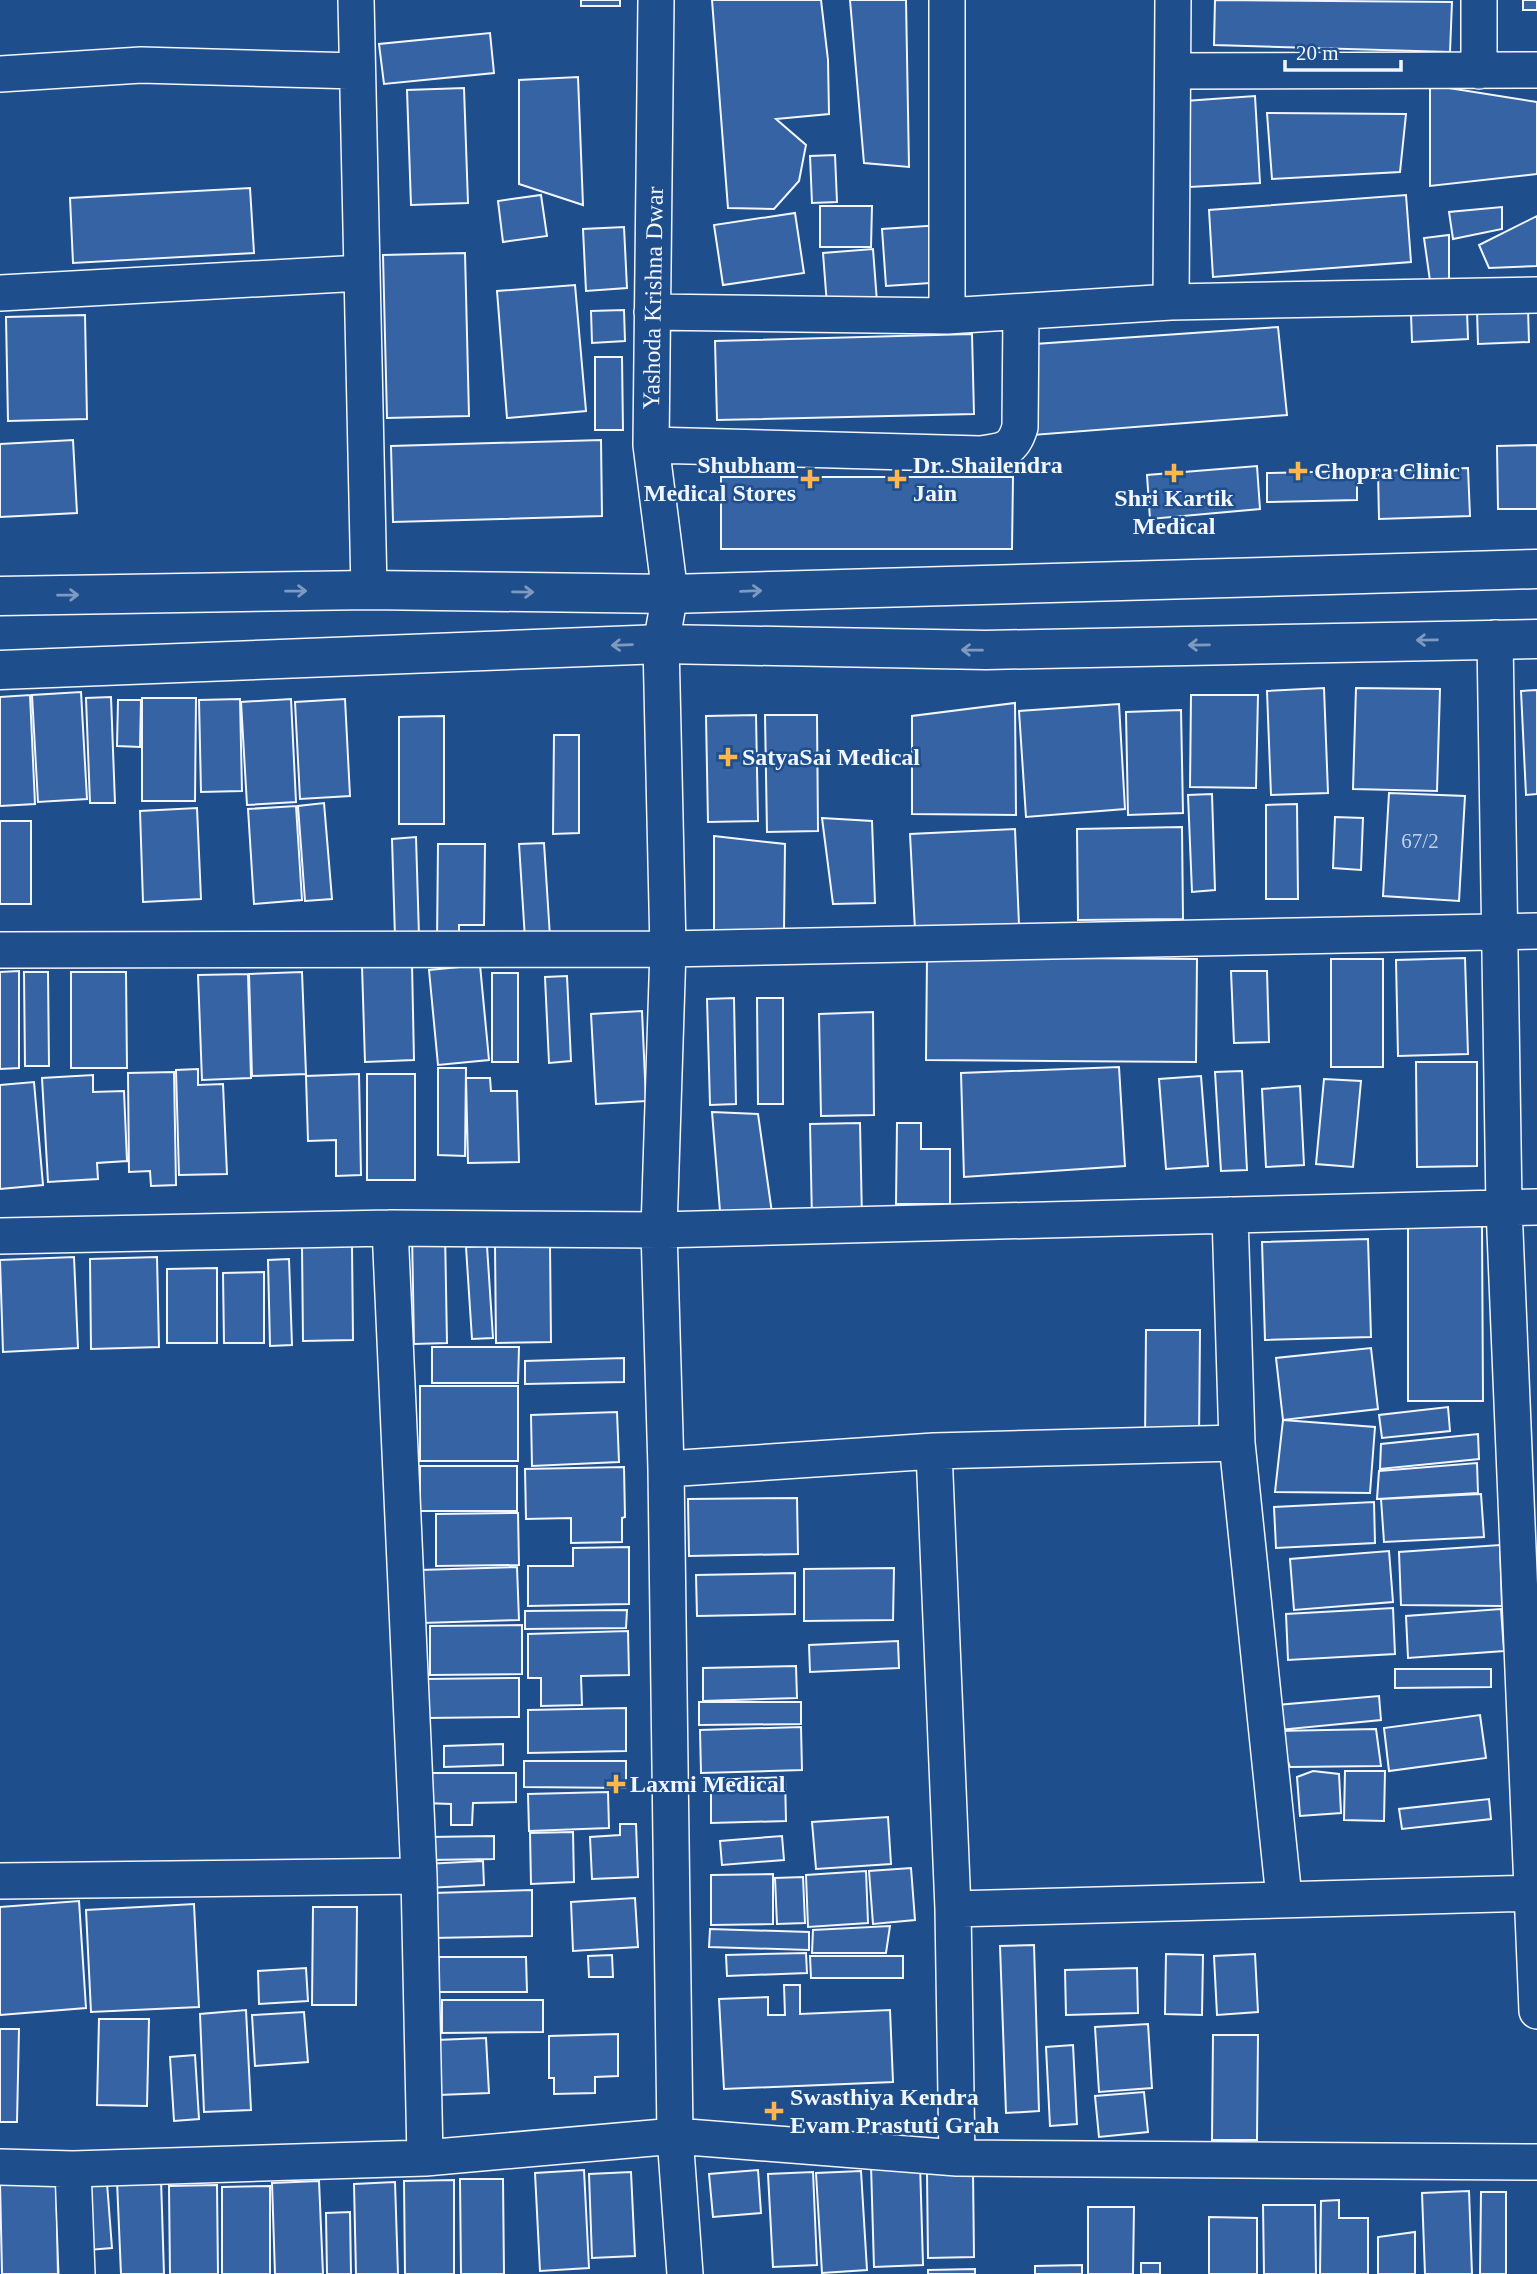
<svg xmlns="http://www.w3.org/2000/svg" width="1537" height="2274" font-family="Georgia,serif">
<rect width="100%" height="100%" fill="#1f4e8c"/>
<path fill="#3563a3" stroke="#f2f6ff" stroke-width="2" d="M581 0H620V6H581Z
M712 0H821L828 60 829 114 776 119 806 145 799 181 774 209 728 208Z
M850 0H906L909 167 864 163Z
M1215 0 1452 2 1450 52 1214 45Z
M1523 0H1537V10H1523Z
M490 33 494 73 384 84 379 44Z
M578 77 583 205 519 184V80Z
M1430 85 1537 102V174L1430 186Z
M464 88 468 203 411 205 407 90Z
M1255 96 1260 183 1190 187 1185 101Z
M1267 113 1406 114 1400 172 1272 179Z
M835 155 837 202 812 203 810 156Z
M250 188 254 253 73 263 70 198Z
M541 195 547 236 503 242 498 201Z
M1406 195 1411 262 1213 277 1209 210Z
M820 206H872L871 247H820Z
M1502 207V229L1453 239 1449 212Z
M795 213 804 273 723 285 714 225Z
M1537 216V266L1489 268 1479 245Z
M941 225 945 282 886 286 882 229Z
M624 227 627 288 586 291 583 229Z
M1449 235V285L1431 288 1424 238Z
M873 249 877 302 827 305 823 253Z
M465 253 469 416 387 418 383 255Z
M575 285 586 411 507 418 497 291Z
M1528 309 1529 342 1478 344 1477 310Z
M624 310 625 341 592 343 591 311Z
M1467 311 1468 339 1412 342 1411 314Z
M85 315 87 419 8 421 6 317Z
M1278 327 1287 415 1033 435 1035 344Z
M972 334 974 414 717 420 715 341Z
M595 357H622L623 430H595Z
M73 440 77 513 0 517V444Z
M601 440 602 516 393 522 391 446Z
M1537 445V509H1498L1497 446Z
M1257 466 1260 509 1150 519 1147 475Z
M1468 468 1470 516 1379 519 1378 471Z
M1357 471V500L1267 502V473Z
M721 477H1013L1012 549H721Z
M1324 688 1328 793 1271 795 1267 691Z
M1356 688 1440 689 1437 791 1353 789Z
M1537 690V794L1526 795 1521 691Z
M81 692 87 799 38 802 32 695Z
M30 695 35 804 0 806V697Z
M1191 695H1258L1256 788 1190 787Z
M111 697 115 803H90L86 698Z
M142 698H196L195 801H142Z
M240 699 242 791 201 792 199 700Z
M291 699 296 802 247 805 241 702Z
M345 699 350 796 300 799 295 702Z
M118 700H141L140 747 117 746Z
M1015 703 1016 815 912 814V716Z
M1119 704 1125 809 1026 817 1019 711Z
M1181 710 1183 813 1128 815 1126 712Z
M756 715 758 821 708 822 706 716Z
M765 715H817L818 831 767 832Z
M444 716V824H399V717Z
M554 735H579V833L553 834Z
M1389 793 1465 796 1459 901 1383 896Z
M1212 794 1215 890 1192 892 1188 795Z
M324 803 332 899 305 901 298 806Z
M1297 804 1298 899H1266V805Z
M296 806 302 900 254 904 248 809Z
M197 808 201 899 143 902 140 811Z
M1335 817 1363 818 1361 870 1333 868Z
M822 818 872 821 875 903 833 904Z
M0 821H31V904H0Z
M1182 827 1183 919 1078 920 1077 829Z
M1015 829 1019 925 915 930 910 834Z
M714 836 785 844 784 930 714 936Z
M416 837 419 936 395 937 392 839Z
M544 843 550 937 525 939 519 844Z
M438 844H485L484 925H459V943H437Z
M927 957 1197 959 1196 1062 926 1060Z
M1465 958 1468 1054 1398 1056 1396 960Z
M1331 959H1383V1067H1331Z
M412 964 414 1060 365 1062 362 966Z
M480 965 489 1060 438 1065 429 970Z
M19 971V1068L0 1069V972Z
M1231 971H1267L1269 1042 1234 1043Z
M24 972H48L49 1066H25Z
M71 972H126L127 1068H71Z
M302 972 306 1074 252 1076 249 974Z
M492 973H518V1062H492Z
M248 974 251 1078 202 1080 198 975Z
M567 976 571 1061 549 1063 545 977Z
M734 998 736 1104 710 1105 707 999Z
M757 998H783V1104H758Z
M642 1011 646 1101 596 1104 591 1014Z
M873 1012 874 1115 821 1116 819 1014Z
M1416 1062H1477V1166L1417 1167Z
M1119 1067 1125 1166 964 1177 961 1073Z
M438 1068H466L465 1156 438 1155Z
M198 1069V1085L223 1084 227 1174 179 1175 176 1070Z
M1242 1071 1247 1170 1221 1171 1215 1072Z
M174 1072 176 1185 151 1186 150 1171 129 1172 128 1073Z
M359 1074 361 1175 336 1176V1140L308 1141 306 1076Z
M367 1074H415V1180H367Z
M93 1075V1092L124 1091 127 1161 97 1163 98 1179 48 1182 42 1078Z
M1201 1076 1208 1166 1166 1169 1159 1079Z
M466 1078H490L491 1091H517L519 1162 468 1163Z
M1324 1079 1361 1081 1353 1167 1316 1164Z
M34 1082 43 1185 0 1189V1085Z
M1300 1086 1304 1165 1266 1167 1262 1089Z
M712 1112 758 1114 772 1213 720 1211Z
M860 1123 862 1219 812 1220 810 1124Z
M897 1123H921V1149H950V1204H896Z
M1482 1226 1483 1401H1408V1227Z
M445 1231 447 1343 414 1344 412 1232Z
M1368 1239 1371 1337 1265 1340 1262 1242Z
M550 1245 551 1342 496 1343 495 1246Z
M302 1246H352L353 1340 303 1341Z
M487 1246 493 1338 472 1339 466 1247Z
M74 1257 78 1348 3 1352 0 1260Z
M157 1257 159 1347 91 1349 90 1259Z
M289 1259 292 1345 270 1346 268 1260Z
M217 1268V1343H167V1269Z
M264 1272V1343H224L223 1273Z
M1146 1330H1200L1199 1442H1145Z
M432 1347H519L518 1383H432Z
M1371 1348 1378 1409 1283 1420 1276 1358Z
M624 1358V1382L525 1384V1361Z
M420 1386H518V1461H420Z
M1448 1407 1450 1431 1382 1438 1379 1415Z
M617 1412 619 1462 532 1466 531 1415Z
M1283 1420 1375 1427 1370 1493 1275 1492Z
M1478 1434 1479 1459 1380 1469 1381 1444Z
M1477 1463 1478 1493 1377 1499 1379 1471Z
M420 1466H517V1511H420Z
M624 1467 625 1517 622 1518V1542L571 1543V1518L526 1519 525 1469Z
M1481 1494 1484 1537 1384 1542 1381 1499Z
M797 1498 798 1554 689 1556 688 1499Z
M1374 1502 1375 1543 1276 1548 1274 1507Z
M518 1513 519 1565 436 1566V1514Z
M1500 1545 1502 1606 1401 1605 1399 1552Z
M629 1547V1604L528 1606V1566H573V1548Z
M1389 1551 1393 1602 1294 1610 1290 1559Z
M517 1567 519 1620 422 1623 420 1570Z
M894 1568 893 1620 804 1621V1569Z
M795 1573V1614L697 1616 696 1575Z
M1393 1608 1395 1654 1288 1660 1286 1614Z
M1501 1609 1504 1651 1408 1658 1406 1616Z
M627 1610 626 1628 525 1629V1611Z
M522 1625V1674L430 1675V1626Z
M628 1631 629 1675 581 1676 582 1705 541 1706V1678H528V1634Z
M898 1641 899 1668 810 1672 809 1645Z
M796 1666 797 1698 703 1701V1668Z
M1395 1669H1491V1687L1395 1688Z
M519 1678V1717L427 1718 426 1679Z
M1379 1696 1381 1720 1279 1730 1277 1705Z
M699 1702H801V1724L699 1725Z
M626 1708V1751L528 1753V1710Z
M1480 1715 1486 1758 1389 1771 1384 1728Z
M801 1727 802 1770 701 1773 700 1730Z
M1376 1729 1381 1766 1290 1767 1277 1731Z
M503 1744V1765L444 1767V1746Z
M524 1761H626V1788L524 1787Z
M1313 1771 1339 1774 1341 1813 1300 1816 1297 1777Z
M1345 1771H1385L1384 1821 1344 1820Z
M424 1773H516V1802L473 1803 472 1825H451V1804L424 1803Z
M785 1777 786 1821 711 1823V1780Z
M608 1792 609 1828 529 1831 528 1794Z
M1489 1799 1491 1819 1402 1829 1399 1809Z
M888 1817 891 1864 816 1869 812 1822Z
M620 1824H636L638 1877 592 1879 590 1837 620 1835Z
M573 1832 574 1882 531 1884 530 1833Z
M494 1836V1859L429 1860V1837Z
M782 1836 784 1860 722 1865 720 1841Z
M483 1861 484 1885 426 1888 425 1864Z
M911 1868 915 1920 873 1924 869 1871Z
M866 1871 868 1923 808 1927 806 1875Z
M773 1874V1924L711 1925V1875Z
M803 1877 805 1923 777 1924 775 1878Z
M532 1890V1936L433 1938V1893Z
M635 1898 638 1947 573 1951 571 1902Z
M79 1901 86 2008 0 2015V1907Z
M194 1904 199 2007 91 2012 86 1910Z
M313 1907H357L356 2005H312Z
M890 1926 886 1953H812L813 1930Z
M710 1929 809 1932V1950L709 1947Z
M1034 1945 1039 2111 1006 2113 1000 1946Z
M806 1953 807 1973 727 1976 726 1955Z
M1166 1954 1203 1955 1202 2015 1165 2014Z
M1255 1954 1258 2012 1217 2015 1214 1956Z
M612 1955 613 1977H589L588 1956Z
M810 1956H903V1978H811Z
M439 1957H526L527 1992H438Z
M306 1968 308 2001 259 2004 258 1971Z
M1137 1968 1138 2013 1066 2015 1065 1970Z
M784 1985H800V2014L890 2010 893 2082 724 2089 719 1999 768 1997V2015H785Z
M442 2000H543V2032L442 2033Z
M246 2010 251 2110 204 2112 200 2014Z
M304 2012 308 2062 255 2066 252 2015Z
M99 2019H149L147 2106 97 2105Z
M1148 2024 1152 2088 1099 2092 1095 2027Z
M0 2029H19L17 2122H0Z
M618 2034V2076L595 2077V2093L554 2094V2078H549V2036Z
M1213 2035H1258L1257 2140H1212Z
M486 2038 489 2093 439 2095 436 2040Z
M1073 2045 1077 2124 1050 2126 1046 2047Z
M195 2055 199 2119 174 2121 170 2057Z
M1144 2092 1148 2132 1099 2137 1095 2096Z
M920 2163 923 2265 874 2267 871 2165Z
M584 2170 589 2268 540 2271 535 2173Z
M758 2170 761 2213 713 2217 709 2174Z
M861 2171 867 2270 822 2273 816 2173Z
M973 2171 974 2257 928 2258 927 2172Z
M631 2172 635 2256 592 2258 589 2174Z
M813 2172 817 2265 773 2267 768 2174Z
M161 2179 164 2274H121L117 2181Z
M460 2179H503L504 2274H461Z
M454 2180V2274H405L404 2181Z
M56 2181 58 2274H2L0 2182Z
M319 2181 323 2274H275L272 2183Z
M395 2182 398 2274H356L354 2184Z
M107 2183 112 2248 88 2250 83 2185Z
M217 2185 218 2274H170L169 2186Z
M270 2186V2274H222V2187Z
M1469 2191 1472 2274H1425L1422 2193Z
M1481 2192H1506V2274H1480Z
M1339 2200V2218H1368V2274H1320L1321 2201Z
M1263 2205H1315L1316 2274H1264Z
M1088 2207H1134L1133 2274H1088Z
M350 2212 351 2274H327L326 2213Z
M1209 2217 1257 2218V2274H1209Z
M1415 2232V2274H1378V2237Z
M1141 2263H1160V2274H1141Z
M1082 2265V2274H1035V2266Z
M975 2269V2274H928V2270Z"/>
<g fill="none" stroke-linecap="round" stroke-linejoin="round">
<g stroke="#f2f6ff" stroke-width="38">
<path id="minor" d="M356 0 369 590
M656 0 651 445 670 594 661 644 668 949 659 1230 666 1469 675 2136 685 2274
M1479 0V71
M1173 71 1537 70
M0 74 141 65 357 71
M0 293 361 273
M1171 302 1173 0
M652 312 947 316 1171 302 1537 295
M947 316V0
M651 445 980 454C1003 451 1013 451 1020 427L1021 312
M1495 638 1504 1207 1537 2011
M0 950 668 949 1537 931
M1230 1215 1237 1443 1284 1898
M390 1228 419 1876 425 2158
M0 1236 390 1228 659 1230 1537 1207
M934 1451 953 1909 957 2158
M666 1469 934 1451 1237 1443
M0 1881 419 1876
M953 1909 1537 1893
M0 2167 73 2169 425 2158 675 2136 957 2158 1537 2162
M73 2169 77 2274"/>
</g>
<g stroke="#f2f6ff" stroke-width="41">
<path id="secondary" d="M0 596 369 590 670 594 1537 569
M0 670 661 644 986 650 1537 639"/>
</g>
<use href="#minor" stroke="#1f4e8c" stroke-width="35"/>
<use href="#secondary" stroke="#1f4e8c" stroke-width="38"/>
</g>
<defs><path id="oneway-shaft" d="M-6 0H5M1.5-3L5.5 0L1.5 3" fill="none" stroke-width="1.6" stroke-linecap="round" stroke-linejoin="round" transform="scale(1.75)"/></defs>
<g stroke="#7e9ac0">
<use href="#oneway-shaft" transform="translate(296 591) rotate(-1)"/>
<use href="#oneway-shaft" transform="translate(751 591) rotate(-2)"/>
<use href="#oneway-shaft" transform="translate(523 592) rotate(1)"/>
<use href="#oneway-shaft" transform="translate(68 595) rotate(-1)"/>
<use href="#oneway-shaft" transform="translate(1427 640) rotate(179)"/>
<use href="#oneway-shaft" transform="translate(622 645) rotate(178)"/>
<use href="#oneway-shaft" transform="translate(1199 645) rotate(179)"/>
<use href="#oneway-shaft" transform="translate(972 650) rotate(-179)"/>
</g>
<g fill="#ffb74d" stroke="#1f4e8c" stroke-width="2.5">
<path d="M1294.5 460.5h7v7h7v7h-7v7h-7v-7h-7v-7h7z"/>
<path d="M1170.5 462.5h7v7h7v7h-7v7h-7v-7h-7v-7h7z"/>
<path d="M806.5 468.5h7v7h7v7h-7v7h-7v-7h-7v-7h7z"/>
<path d="M893.5 468.5h7v7h7v7h-7v7h-7v-7h-7v-7h7z"/>
<path d="M724.5 746.5h7v7h7v7h-7v7h-7v-7h-7v-7h7z"/>
<path d="M612.5 1773.5h7v7h7v7h-7v7h-7v-7h-7v-7h7z"/>
<path d="M770.5 2100.5h7v7h7v7h-7v7h-7v-7h-7v-7h7z"/>
</g>
<g text-anchor="middle" stroke-width="5" stroke-linejoin="round" paint-order="stroke">
<g font-size="21" fill="#c3d1e8">
<text x="1420" y="848">67/2</text>
</g>
<g font-size="24" fill="#f2f6ff" stroke="#1f4e8c">
<text transform="translate(653 298) rotate(-89)" y="8">Yashoda Krishna Dwar</text>
</g>
<g font-size="24" font-weight="bold" fill="#f2f6ff" stroke="#1f4e8c" text-anchor="start">
<text x="796" y="473" text-anchor="end">Shubham<tspan x="796" dy="28">Medical Stores</tspan></text>
<text x="913" y="473">Dr. Shailendra<tspan x="913" dy="28">Jain</tspan></text>
<text x="1314" y="479">Chopra Clinic</text>
<text x="1174" y="506" text-anchor="middle">Shri Kartik<tspan x="1174" dy="28">Medical</tspan></text>
<text x="742" y="765">SatyaSai Medical</text>
<text x="630" y="1792">Laxmi Medical</text>
<text x="790" y="2105">Swasthiya Kendra<tspan x="790" dy="28">Evam Prastuti Grah</tspan></text>
</g>
</g>
<path d="M1285 60v10h116v-10" fill="none" stroke="#f2f6ff" stroke-width="3.5"/>
<text x="1296" y="60" font-size="21" fill="#f2f6ff" stroke="#1f4e8c" stroke-width="5" paint-order="stroke">20 m</text>
</svg>
